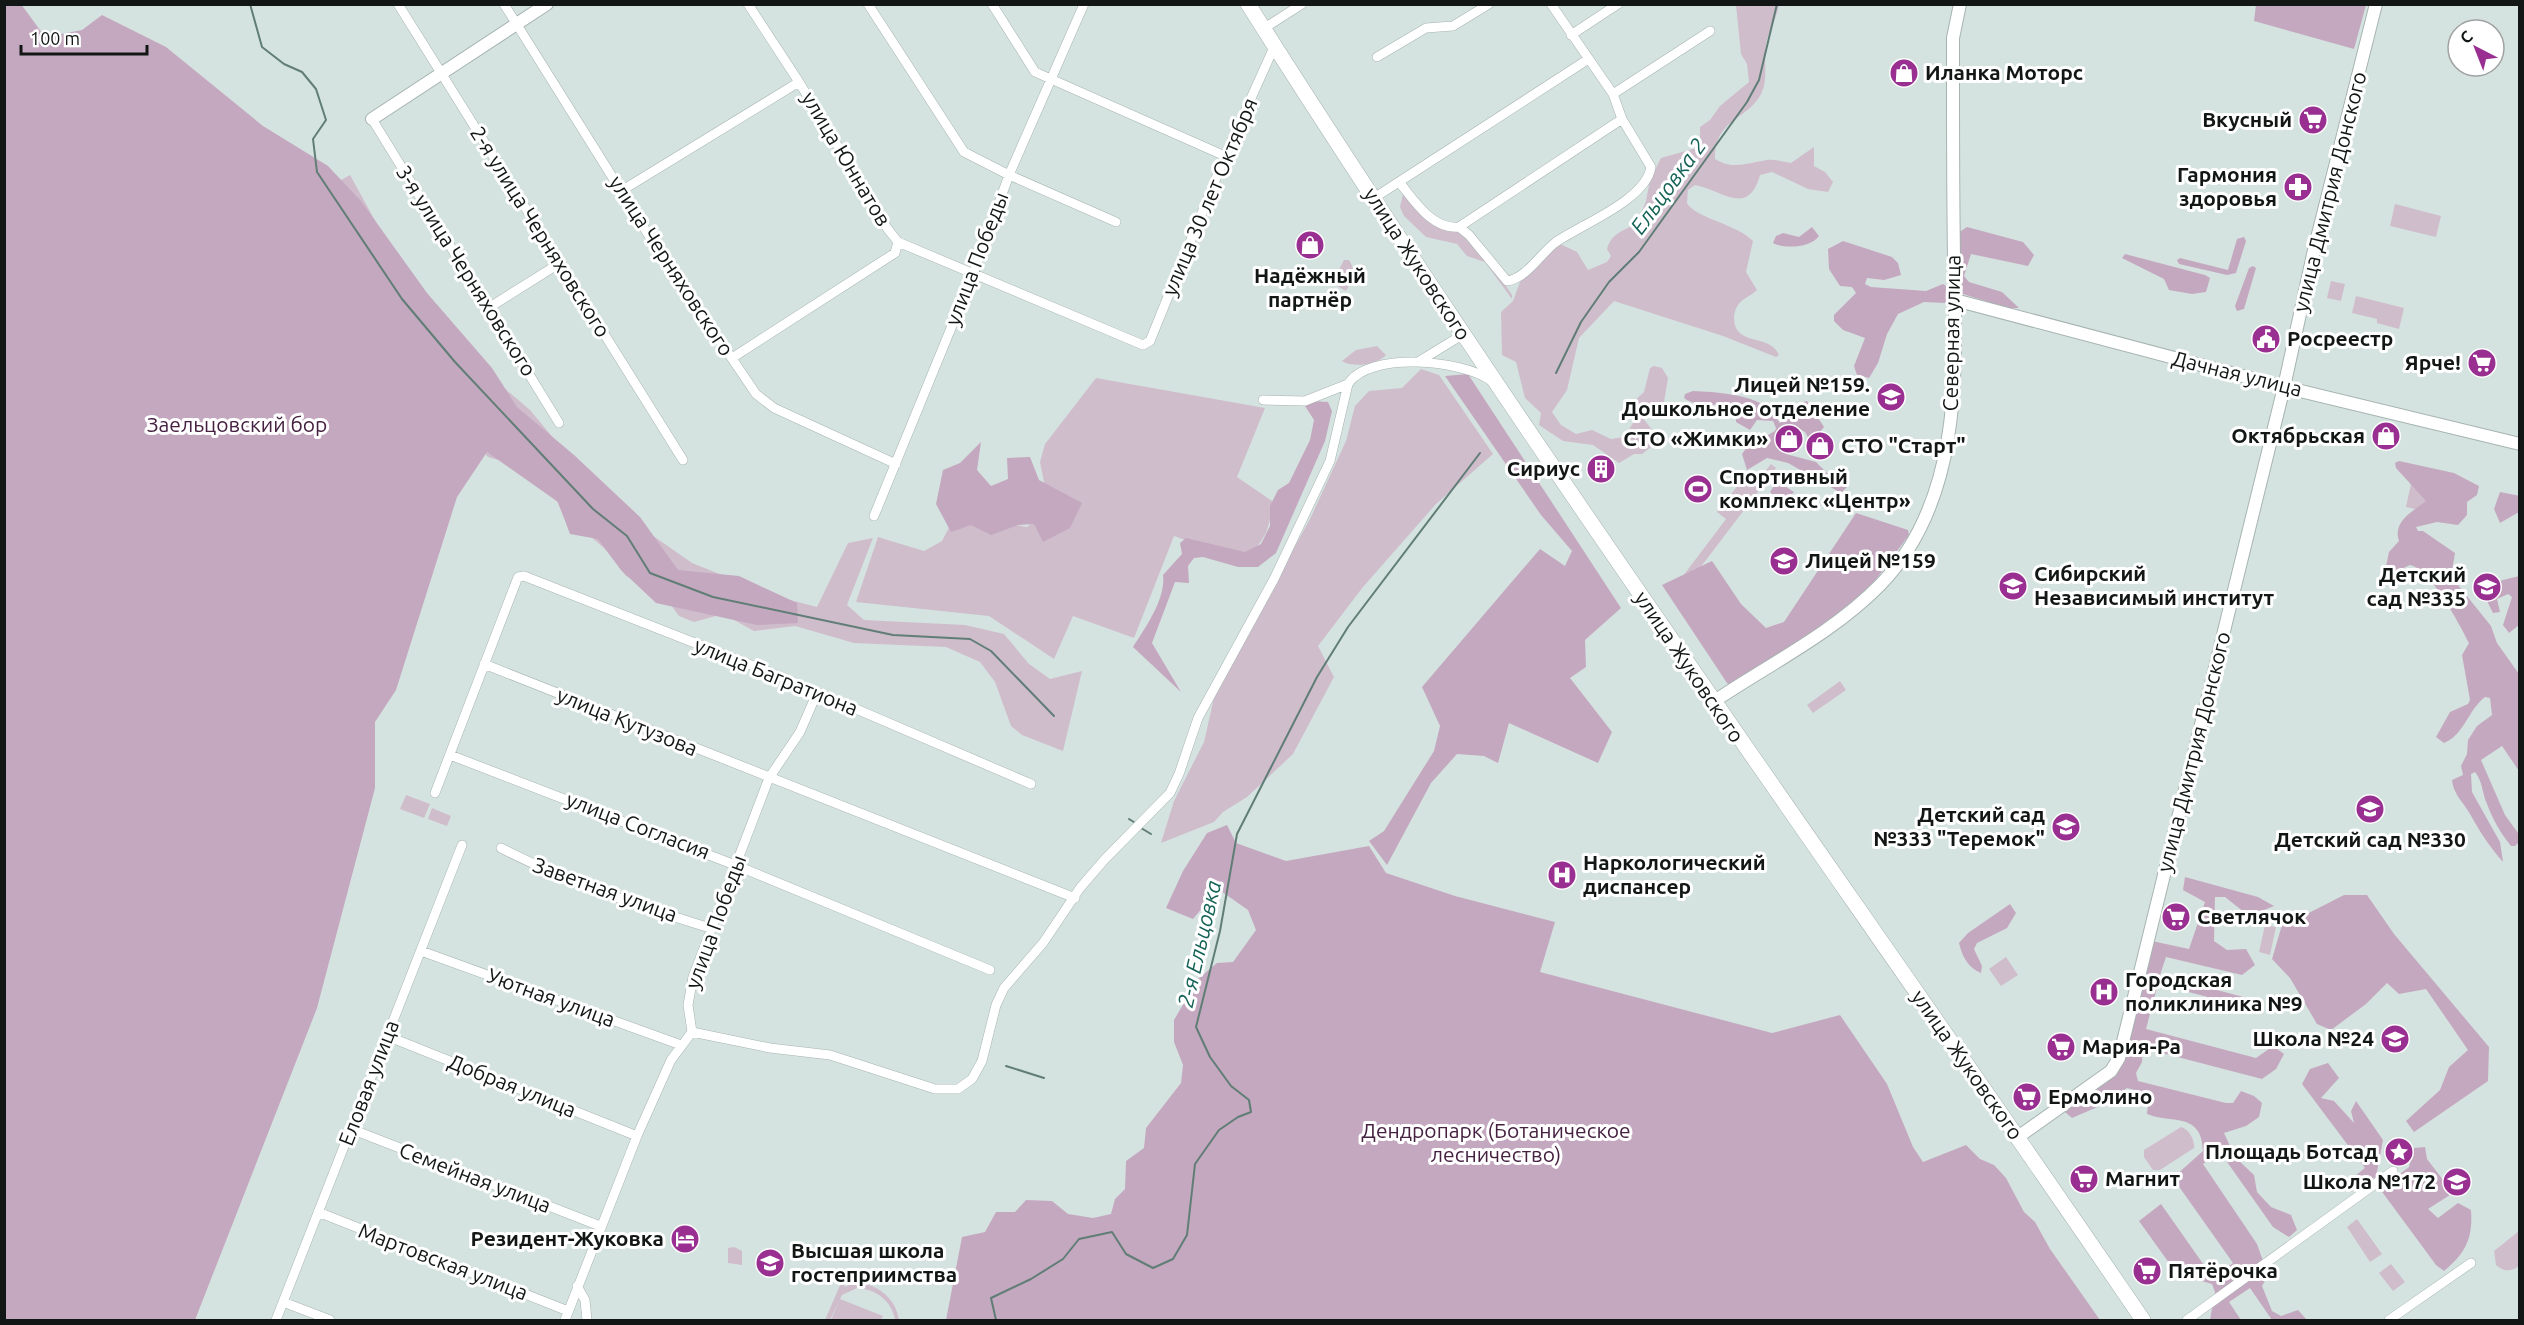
<svg xmlns="http://www.w3.org/2000/svg" width="2524" height="1325" font-family="Ubuntu,sans-serif">
<rect width="100%" height="100%" fill="#d5e3e0"/>
<path fill="#cfbdcc" d="M1736 5H1779C1777 18 1769 30 1766 44 1763 61 1769 78 1761 94 1747 121 1715 118 1715 159 1732 170 1748 163 1767 160 1775 159 1784 162 1791 163L1814 147V166L1825 172 1833 182 1828 192 1808 189 1772 172 1760 175C1748 218 1722 190 1695 185L1688 190 1687 203C1695 218 1737 224 1753 241L1746 272 1757 290C1751 296 1743 298 1738 305 1735 309 1734 314 1734 319 1735 347 1770 333 1779 355L1776 357 1723 336 1614 301 1579 338 1567 390 1552 412 1561 425 1576 434 1592 430 1611 439 1624 437 1633 423 1632 403 1644 392 1650 368 1654 366 1662 368 1668 378 1664 402 1658 408 1647 410 1642 417 1657 436 1651 447 1642 454H1634L1619 463 1593 445 1563 441 1539 425 1541 413 1525 398 1516 362 1502 355 1501 312 1513 301 1520 282 1556 242 1577 252 1588 270 1607 262 1611 256 1607 249C1612 232 1624 231 1637 223L1646 201 1650 180 1661 158 1700 147V127L1710 120 1720 106 1749 82 1747 64 1741 54Z
M350 175 399 264 471 360 530 410 609 505 692 563 775 596 817 607 848 543 873 538 847 605 864 620 965 625 1004 634 1029 664 1050 679 1082 671 1063 751 1022 735 1011 726 995 682 980 662 946 647 854 643 795 626 754 631 723 614 694 622 679 616 663 594 626 576 605 549 583 530 569 529 557 501 518 466 488 457 430 393 307 199Z
M1403 194C1412 197 1415 211 1424 218 1437 228 1457 229 1470 239 1487 253 1500 277 1512 295V299L1485 262 1467 256 1457 244 1426 237 1404 216 1400 207Z
M2395 204 2441 216 2436 237 2390 226Z
M1344 260H1349C1357 273 1353 279 1346 291L1332 283Z
M2331 281 2345 284 2341 301 2327 298Z
M2356 296 2404 308 2399 329 2377 323V319L2352 313Z
M1377 346 1386 355C1377 365 1353 368 1342 361L1356 350Z
M1421 369 1439 375 1493 454 1436 504 1363 587 1318 646 1334 677 1293 754 1247 797 1223 812 1214 822 1161 843 1174 801 1204 742 1215 693 1310 519 1346 441 1355 406 1369 391 1402 388Z
M1096 378 1265 408 1237 477 1275 503 1266 533 1252 555 1224 554 1174 536 1134 638 1073 616 1054 659 989 616 856 602 878 537 924 551 942 541 956 514 1027 527 1066 498 1045 487 1040 462 1045 444Z
M1771 464 1776 468 1684 589 1677 584 1726 519 1717 512 1743 479 1753 487Z
M2412 479 2452 517 2406 507Z
M1840 681 1846 690 1813 713 1807 705Z
M406 795 430 804 424 818 400 809Z
M432 808 451 816 447 826 428 819Z
M2265 925 2276 927 2270 955 2259 952Z
M2006 957 2018 975 2001 986 1989 969Z
M2181 1127C2189 1129 2195 1140 2194 1148L2160 1170H2153L2144 1157V1150Z
M2357 1219 2382 1254 2370 1262 2347 1227Z
M2519 1231V1266C2510 1272 2504 1272 2496 1265L2494 1251Z
M734 1247 742 1251V1265L728 1263V1248Z
M2391 1264 2405 1282 2393 1291 2379 1273Z
M844 1276 848 1277 844 1287C868 1276 896 1295 899 1320H895C892 1301 876 1289 857 1288L842 1295 830 1320H825Z
M840 1299 883 1316 881 1320H831Z"/>
<path fill="#c4a8bf" d="M21 4 45 37 82 30 102 15 166 47 263 126 328 166 361 201 427 293 492 368 517 407 574 455 640 517 678 570 739 576 797 603 798 623 757 625 656 603 621 570 598 539 570 534 558 502 487 452 457 497 396 690 375 722V788L317 1008 195 1320H5L4 5Z
M2256 5V4L2366 5 2354 49 2254 21Z
M1812 227 1819 236C1811 248 1784 249 1773 243L1776 236 1783 233 1799 237Z
M1967 227 2023 242 2034 255 2028 266 1971 254 1964 276 1969 282 2002 292 2019 308H2007L1960 293 1958 233Z
M2244 237 2246 241 2236 273 2227 275 2179 264 2177 260 2180 258 2228 270 2237 239Z
M1843 241 1892 257 1898 263 1901 275 1884 280 1867 278 1865 284 1871 287 1926 291 1943 284 1948 287 1950 299 1946 303 1924 302 1898 314 1887 334 1878 363 1869 378 1857 375 1854 366 1865 338 1843 330 1834 321V315L1856 293 1852 287 1840 286 1829 269 1828 249Z
M2125 254 2205 275 2210 278 2206 292 2192 294 2169 290 2164 279 2122 258Z
M2253 266 2256 268 2244 309 2237 311 2235 306 2249 268Z
M1468 374 1621 608 1585 640 1586 667 1570 678 1612 732 1598 763 1509 723 1498 763 1484 756 1457 754 1431 783 1387 865 1369 841 1384 831 1434 751 1440 726 1422 687 1540 549 1565 566 1572 551 1541 515 1445 376Z
M1693 391C1715 392 1750 394 1768 408 1772 412 1776 418 1780 423L1787 417 1795 419 1801 413 1803 402 1807 401 1824 427 1811 443 1805 432 1791 424 1776 447 1786 454 1816 462 1827 473 1843 480 1847 487 1841 493 1788 463 1767 458 1747 470 1742 454 1747 447 1775 431 1776 428 1773 421 1757 420 1750 430 1736 422V406C1721 404 1694 407 1684 398L1685 394Z
M1312 401 1328 402 1332 411 1325 441 1276 553 1258 567H1238L1203 557 1194 558 1188 566 1189 583 1175 582 1152 643 1181 692 1133 647C1145 628 1166 599 1163 575L1182 554 1180 543 1186 538 1245 552 1261 544 1270 526V506L1278 490 1289 483 1310 440 1314 420 1305 406Z
M981 442 977 470 991 486 1008 479 1007 458 1030 457 1039 480 1082 503 1070 528 1043 542 1034 524 1018 525 991 535 971 525 951 532 936 504 943 470 960 463Z
M2399 461 2454 473 2479 486 2477 495 2467 502V515L2458 525 2437 522 2416 527 2418 531H2423L2455 553 2452 571 2454 580 2491 626 2497 643 2519 674V771L2502 746 2481 760 2505 815 2518 833V843L2515 846H2511C2501 834 2492 818 2487 804 2482 793 2483 782 2475 772L2471 774 2472 792 2500 842 2503 862C2489 846 2480 832 2470 814 2463 801 2454 796 2452 780L2463 775 2461 766 2467 754 2468 740 2477 726 2492 715 2490 698 2485 697C2468 710 2464 735 2444 743L2436 737 2450 712 2468 704 2470 700 2462 655 2469 643C2460 625 2430 568 2410 565L2395 572 2385 571 2389 552 2399 541C2392 521 2414 511 2426 501L2396 468 2395 463Z
M1777 481 1794 492 1784 504 1770 492Z
M2500 492 2520 496 2519 512 2500 523 2494 509Z
M1856 513 1908 530 1909 535 1874 582 1833 619 1731 685 1727 683 1662 585 1712 561 1741 604 1766 628 1784 622Z
M2519 576V625L2509 633 2503 625 2512 597 2508 594 2497 599 2500 612 2493 613 2483 593 2491 583Z
M1227 825 1236 843 1286 861 1369 846 1386 873 1455 896 1555 922 1540 972 1772 1033 1840 1015 1887 1084 1913 1147 1923 1162 1966 1145 1980 1159 1994 1165 2006 1178 2024 1212 2035 1222 2050 1249 2100 1320H946L962 1237 985 1232 996 1212H1015L1026 1200 1052 1201 1068 1214 1093 1218 1111 1214 1115 1199 1125 1189 1126 1161 1144 1148 1146 1128 1181 1083 1183 1065 1174 1042V1020L1198 979 1217 963 1233 962 1256 930 1248 910 1218 889 1193 919 1166 908 1183 871 1207 833Z
M2185 877 2258 897 2274 906 2249 916 2225 897H2215L2214 941 2227 950 2246 949 2255 965 2242 975 2166 957 2160 975 2251 999 2250 1008 2158 984 2146 1029 2256 1058 2273 1046 2284 1054 2276 1069 2262 1079 2143 1048 2142 1062 2136 1073 2138 1081 2226 1103H2233L2241 1091 2254 1096 2262 1103 2259 1117 2246 1126 2224 1133 2235 1157 2254 1175 2257 1192 2271 1207 2291 1215 2297 1230 2289 1237 2273 1227 2220 1152 2203 1164 2257 1244 2268 1275 2262 1286 2272 1311 2281 1316 2298 1310 2307 1320H2272L2250 1288 2229 1302 2241 1320H2210L2215 1292 2212 1284 2177 1274 2139 1221 2161 1204 2213 1278 2233 1263 2180 1188 2175 1176 2203 1151C2202 1111 2170 1124 2147 1114L2148 1104 2139 1091 2127 1088 2102 1105 2072 1118 2065 1112 2114 1071 2152 941 2189 949 2205 902 2183 890Z
M2344 895H2367L2394 934 2489 1047 2488 1081 2414 1132 2406 1121 2440 1090 2449 1067 2468 1050 2426 989 2399 994 2387 983 2366 1004 2331 1030 2317 1024 2290 978 2272 959 2284 918H2299Z
M2010 904 2016 913 2007 928 1977 943 1974 949 1982 966 1981 973C1968 968 1962 956 1959 943L1968 933Z
M2328 1063 2339 1078 2321 1098 2334 1101 2354 1123 2351 1111 2356 1101 2383 1140 2376 1177 2351 1192 2346 1183 2365 1168 2302 1084 2310 1069Z
M2425 1147 2427 1159 2453 1193 2428 1209 2438 1218 2458 1203 2471 1210C2473 1238 2466 1253 2444 1271L2436 1265 2380 1189 2409 1167 2414 1148Z"/>
<g fill="none" stroke-linecap="round" stroke-linejoin="round">
<path stroke="#607d76" stroke-width="2" d="M250 4 262 47 284 64 302 72 316 89 326 120 313 139 317 172 402 299 455 362 593 509 627 536 650 573 713 597 893 635 970 639 991 651 1054 716
M1556 373 1581 322 1609 282 1639 252 1747 102 1759 80 1777 4
M1129 819 1137 824
M1141 828 1151 834
M1006 1066 1044 1078
M996 1320 991 1298 1031 1279 1063 1259 1079 1239 1112 1232 1126 1254 1153 1268 1173 1259 1187 1235 1195 1164 1219 1130 1238 1117 1251 1112 1249 1100 1231 1086 1210 1057 1196 1027 1220 931 1237 834 1317 677 1348 627 1480 453"/>
<g stroke="#a6b4b1" stroke-width="10">
<path id="minor" d="M398 4 683 460
M504 4 653 242 756 394 774 408 896 464
M748 4 799 82 887 228 898 242 1143 345 1150 341 1225 156 1274 47
M868 4 964 152 1009 175 1116 222
M992 4 1035 72 1225 156
M1263 29 1302 4
M1571 35 1618 4
M1377 57 1426 28 1453 26 1489 4
M1613 94 1710 31
M372 119 559 423
M1399 182C1414 200 1432 230 1459 227L1622 119
M621 191 799 82
M1374 198 1587 60
M1459 227 1469 235 1507 281C1527 278 1540 254 1556 242 1582 224 1646 200 1651 167L1622 119 1613 94 1551 4
M490 307 560 263
M732 358 895 253 898 242
M1418 362 1462 335
M1263 400 1305 401 1348 384
M874 516 974 272 1009 175 1084 4
M484 664 1075 898
M450 755 735 865 990 970
M435 793 518 577 524 576 784 678 1031 784
M501 848C567 882 639 906 710 928
M421 951 681 1045
M692 1032 770 1048 830 1055 935 1089H958L972 1079 982 1061 996 1005 1004 988 1043 943 1080 888 1105 859 1170 793 1179 774 1198 718 1274 579 1330 461 1348 384C1369 351 1462 360 1490 380
M387 1036 637 1136
M351 1129 600 1226
M318 1212 568 1311
M577 1286 585 1300 587 1320
M283 1302 330 1320
M276 1320 462 845
M565 1320 637 1136 671 1060 692 1032 688 1005 693 977 769 778 800 732 817 693
M2187 1320 2393 1171
M2389 1320 2471 1263"/>
</g>
<g stroke="#a6b4b1" stroke-width="14">
<path id="tertiary" d="M372 119 547 4
M1955 300 2284 387 2520 444
M1713 702C1768 665 1833 633 1880 585 1964 499 1956 367 1954 257 1953 194 1953 132 1953 70V38L1960 4
M2018 1137 2111 1071 2119 1058 2284 387 2314 250 2376 4"/>
</g>
<g stroke="#a6b4b1" stroke-width="16">
<path id="primary" d="M1248 4C1532 453 1844 882 2143 1320"/>
</g>
<use href="#minor" stroke="#fff" stroke-width="9"/>
<use href="#tertiary" stroke="#fff" stroke-width="12"/>
<use href="#primary" stroke="#fff" stroke-width="15"/>
</g>
<defs>
<g id="shop-disc" transform="scale(1.5)"><circle r="9.5" fill="#992f91" stroke="#fff"/><path d="M-5-2.5h2.3a2.7 3.5 0 0 1 5.4 0H5L5.5 6h-11ZM-1.5-2.5h3a1.5 2.3 0 0 0-3 0Z" fill="#fff"/></g>
<g id="supermarket-disc" transform="scale(1.5)"><circle r="9.5" fill="#992f91" stroke="#fff"/><path d="M-6-5.5h2.5l.6 2H6L4.5 2H-2.5L-4.4-4H-6ZM-1.5 3.2a1.3 1.3 0 1 0 .1 0ZM3 3.2a1.3 1.3 0 1 0 .1 0Z" fill="#fff"/></g>
<g id="pharmacy-disc" transform="scale(1.5)"><circle r="9.5" fill="#992f91" stroke="#fff"/><path d="M-2-6h4v4h4v4h-4v4h-4v-4h-4v-4h4Z" fill="#fff"/></g>
<g id="civic-disc" transform="scale(1.5)"><circle r="9.5" fill="#992f91" stroke="#fff"/><path d="M-.6-6.5H3V-4.5H.6V-3L4-1V1h2V6H-6V1h2V-1L-.6-3ZM-1.2 2.5V6h2.4V2.5Z" fill="#fff"/></g>
<g id="school-disc" transform="scale(1.5)"><circle r="9.5" fill="#992f91" stroke="#fff"/><path d="M0-5L7-2L0 1L-7-2ZM-4 1L0 2.5L4 1V4Q0 6-4 4Z" fill="#fff"/></g>
<g id="building-disc" transform="scale(1.5)"><circle r="9.5" fill="#992f91" stroke="#fff"/><path d="M-4-6H4V6H1V3H-1V6H-4ZM-2.5-4.3h1.7v1.8h-1.7ZM.8-4.3h1.7v1.8H.8ZM-2.5-1h1.7V.8h-1.7ZM.8-1h1.7V.8H.8Z" fill="#fff"/></g>
<g id="stadium-disc" transform="scale(1.5)"><circle r="9.5" fill="#992f91" stroke="#fff"/><path d="M0-5a6.5 5 0 1 0 0 10a6.5 5 0 1 0 0-10ZM-3.5-1.8h7v3.6h-7Z" fill="#fff"/></g>
<g id="university-disc" transform="scale(1.5)"><circle r="9.5" fill="#992f91" stroke="#fff"/><path d="M0-5L7-2L0 1L-7-2ZM-4 1L0 2.5L4 1V4Q0 6-4 4Z" fill="#fff"/></g>
<g id="hospital-disc" transform="scale(1.5)"><circle r="9.5" fill="#992f91" stroke="#fff"/><path d="M-5-5h3v3.5h4V-5h3V5h-3V1.5h-4V5h-3Z" fill="#fff"/></g>
<g id="sight-disc" transform="scale(1.5)"><circle r="9.5" fill="#992f91" stroke="#fff"/><path d="M0-6L1.8-2.2L6-1.7L2.9 1.2L3.7 5.4L0 3.3L-3.7 5.4L-2.9 1.2L-6-1.7L-1.8-2.2Z" fill="#fff"/></g>
<g id="hotel-disc" transform="scale(1.5)"><circle r="9.5" fill="#992f91" stroke="#fff"/><path d="M-6-4.5h1.5V1H6V5H4.5V3h-9V5H-6ZM-4 0a1.8 1.8 0 1 1 3.6 0ZM.5 0V-2.5h3Q6-2.5 6 0Z" fill="#fff"/></g>
</defs>
<g fill-rule="evenodd">
<use href="#shop-disc" x="1904" y="73"/>
<use href="#supermarket-disc" x="2313" y="120"/>
<use href="#pharmacy-disc" x="2298" y="187"/>
<use href="#shop-disc" x="1310" y="245"/>
<use href="#civic-disc" x="2266" y="339"/>
<use href="#supermarket-disc" x="2482" y="363"/>
<use href="#school-disc" x="1891" y="397"/>
<use href="#shop-disc" x="2386" y="436"/>
<use href="#shop-disc" x="1789" y="439"/>
<use href="#shop-disc" x="1820" y="446"/>
<use href="#building-disc" x="1601" y="469"/>
<use href="#stadium-disc" x="1698" y="489"/>
<use href="#school-disc" x="1784" y="561"/>
<use href="#university-disc" x="2013" y="586"/>
<use href="#school-disc" x="2487" y="587"/>
<use href="#school-disc" x="2370" y="809"/>
<use href="#school-disc" x="2066" y="827"/>
<use href="#hospital-disc" x="1562" y="875"/>
<use href="#supermarket-disc" x="2176" y="917"/>
<use href="#hospital-disc" x="2104" y="992"/>
<use href="#school-disc" x="2395" y="1039"/>
<use href="#supermarket-disc" x="2061" y="1047"/>
<use href="#supermarket-disc" x="2027" y="1097"/>
<use href="#sight-disc" x="2399" y="1152"/>
<use href="#supermarket-disc" x="2084" y="1179"/>
<use href="#school-disc" x="2457" y="1182"/>
<use href="#hotel-disc" x="685" y="1239"/>
<use href="#university-disc" x="770" y="1263"/>
<use href="#supermarket-disc" x="2147" y="1271"/>
</g>
<g text-anchor="middle" stroke-width="6" stroke-linejoin="round" paint-order="stroke">
<g font-size="21" font-weight="bold" fill="#121715" stroke="#fff" text-anchor="start">
<text x="1925" y="80">Иланка Моторс</text>
<text x="2292" y="127" text-anchor="end">Вкусный</text>
<text x="2277" y="182" text-anchor="end">Гармония<tspan x="2277" dy="24">здоровья</tspan></text>
<text x="1310" y="283" text-anchor="middle">Надёжный<tspan x="1310" dy="24">партнёр</tspan></text>
<text x="2287" y="346">Росреестр</text>
<text x="2461" y="370" text-anchor="end">Ярче!</text>
<text x="1870" y="392" text-anchor="end">Лицей №159.<tspan x="1870" dy="24">Дошкольное отделение</tspan></text>
<text x="2365" y="443" text-anchor="end">Октябрьская</text>
<text x="1768" y="446" text-anchor="end">СТО «Жимки»</text>
<text x="1841" y="453">СТО "Старт"</text>
<text x="1580" y="476" text-anchor="end">Сириус</text>
<text x="1719" y="484">Спортивный<tspan x="1719" dy="24">комплекс «Центр»</tspan></text>
<text x="1805" y="568">Лицей №159</text>
<text x="2034" y="581">Сибирский<tspan x="2034" dy="24">Независимый институт</tspan></text>
<text x="2466" y="582" text-anchor="end">Детский<tspan x="2466" dy="24">сад №335</tspan></text>
<text x="2045" y="822" text-anchor="end">Детский сад<tspan x="2045" dy="24">№333 "Теремок"</tspan></text>
<text x="2370" y="847" text-anchor="middle">Детский сад №330</text>
<text x="1583" y="870">Наркологический<tspan x="1583" dy="24">диспансер</tspan></text>
<text x="2197" y="924">Светлячок</text>
<text x="2125" y="987">Городская<tspan x="2125" dy="24">поликлиника №9</tspan></text>
<text x="2374" y="1046" text-anchor="end">Школа №24</text>
<text x="2082" y="1054">Мария-Ра</text>
<text x="2048" y="1104">Ермолино</text>
<text x="2378" y="1159" text-anchor="end">Площадь Ботсад</text>
<text x="2105" y="1186">Магнит</text>
<text x="2436" y="1189" text-anchor="end">Школа №172</text>
<text x="664" y="1246" text-anchor="end">Резидент-Жуковка</text>
<text x="791" y="1258">Высшая школа<tspan x="791" dy="24">гостеприимства</tspan></text>
<text x="2168" y="1278">Пятёрочка</text>
</g>
<g font-size="21" fill="#121715" stroke="#fff">
<text transform="translate(846 159) rotate(59)" y="7">улица Юннатов</text>
<text transform="translate(2330 192) rotate(-76)" y="7">улица Дмитрия Донского</text>
<text transform="translate(1210 197) rotate(-67)" y="7">улица 30 лет Октября</text>
<text transform="translate(540 232) rotate(58)" y="7">2-я улица Черняховского</text>
<text transform="translate(977 259) rotate(-69)" y="7">улица Победы</text>
<text transform="translate(1417 264) rotate(57)" y="7">улица Жуковского</text>
<text transform="translate(671 266) rotate(57)" y="7">улица Черняховского</text>
<text transform="translate(466 271) rotate(58)" y="7">3-я улица Черняховского</text>
<text transform="translate(1952 333) rotate(-89)" y="7">Северная улица</text>
<text transform="translate(2237 374) rotate(14)" y="7">Дачная улица</text>
<text transform="translate(1689 667) rotate(56)" y="7">улица Жуковского</text>
<text transform="translate(776 677) rotate(22)" y="7">улица Багратиона</text>
<text transform="translate(627 722) rotate(22)" y="7">улица Кутузова</text>
<text transform="translate(2194 752) rotate(-76)" y="7">улица Дмитрия Донского</text>
<text transform="translate(638 826) rotate(21)" y="7">улица Согласия</text>
<text transform="translate(605 890) rotate(20)" y="7">Заветная улица</text>
<text transform="translate(716 922) rotate(-70)" y="7">улица Победы</text>
<text transform="translate(551 998) rotate(20)" y="7">Уютная улица</text>
<text transform="translate(1967 1065) rotate(55)" y="7">улица Жуковского</text>
<text transform="translate(369 1083) rotate(-69)" y="7">Еловая улица</text>
<text transform="translate(512 1086) rotate(22)" y="7">Добрая улица</text>
<text transform="translate(475 1178) rotate(21)" y="7">Семейная улица</text>
<text transform="translate(443 1262) rotate(21)" y="7">Мартовская улица</text>
</g>
<g font-size="21" fill="#452041" stroke="#fff">
<text x="237" y="432">Заельцовский бор</text>
<text x="1496" y="1138">Дендропарк (Ботаническое<tspan x="1496" dy="24">лесничество)</tspan></text>
</g>
<g font-size="22" font-style="italic" fill="#146256" stroke="#fff">
<text transform="translate(1668 186) rotate(-54)" y="8">Ельцовка 2</text>
<text transform="translate(1199 944) rotate(-77)" y="8">2-я Ельцовка</text>
</g>
</g>
<rect width="2524" height="1325" fill="none" stroke="#121715" stroke-width="12"/>
<g transform="translate(2476 48) rotate(318)"><circle r="28" fill="#ffffff" stroke="#a0a2a1" stroke-width="1.5"/>
<path d="M0-4.5L10 22L0 15L-10 22Z" fill="#992f91"/>
<text y="-9" font-size="16" font-weight="bold" text-anchor="middle" fill="#121715">С</text>
</g>
<path d="M21 45v9h126v-9" fill="none" stroke="#121715" stroke-width="3"/>
<text x="30" y="45" font-size="18" fill="#121715" stroke="#ffffff" stroke-width="4.5" paint-order="stroke">100 m</text>
</svg>
